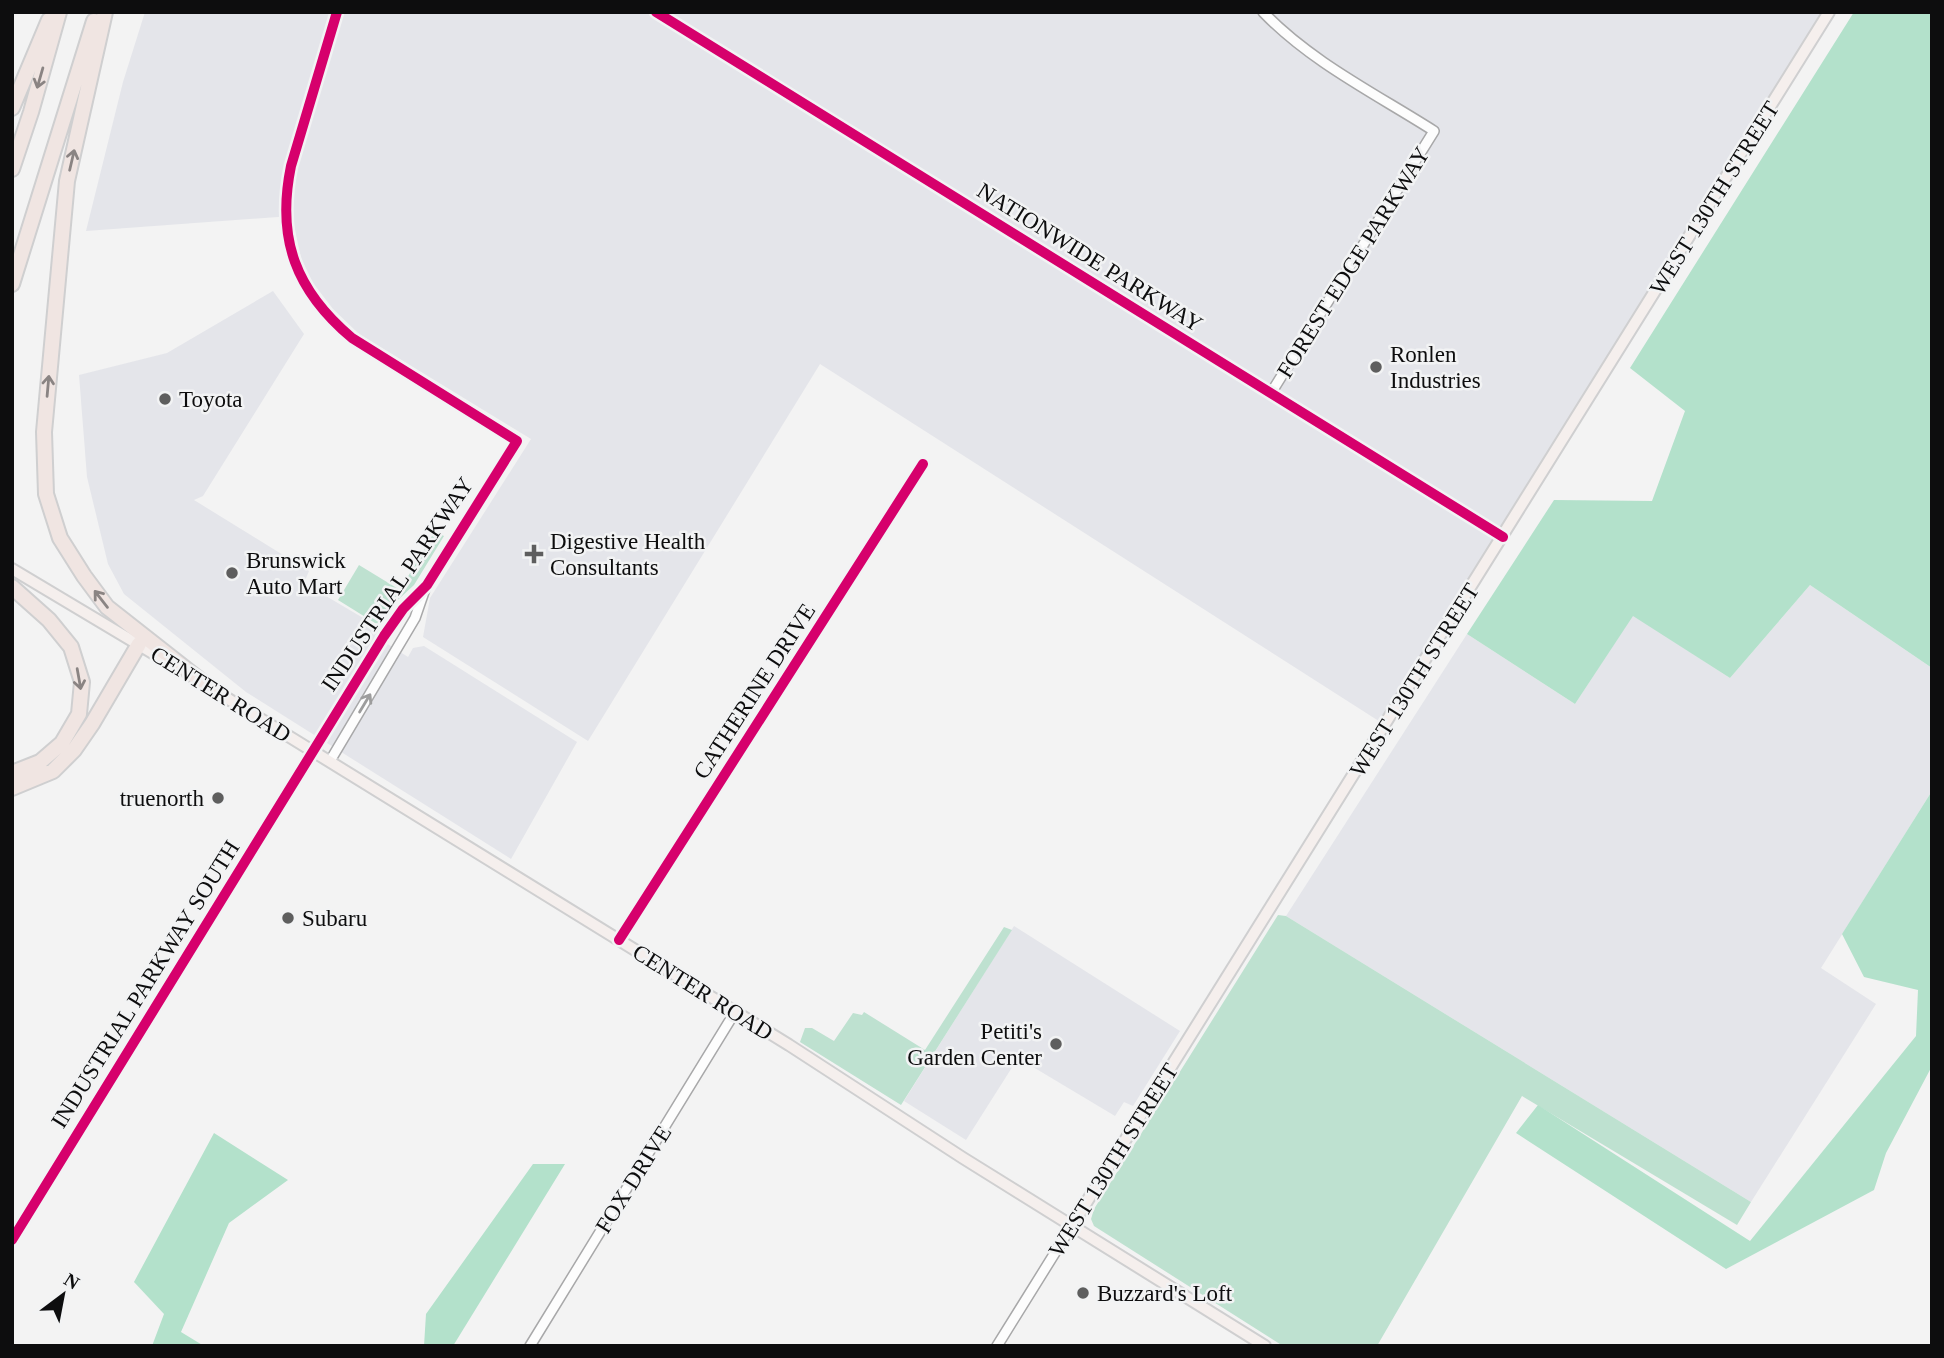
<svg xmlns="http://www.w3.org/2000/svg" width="1944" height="1358" font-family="'Times New Roman',serif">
<rect width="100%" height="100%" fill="#f3f3f3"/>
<path fill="#e4e5ea" d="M145 12H1828L1385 725 820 364 588 741 423 637 430 598 531 439 359 334 333 309 313 283 301 258 292 216 86 231 123 82Z
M273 291 304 334 203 496 194 500 309 571 304 583 380 628 375 636 408 657 413 648 424 646 577 742 511 859 246 692 124 594 108 564 87 477 79 375 167 353Z
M1810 585 1932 668V791L1821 968 1876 1004 1751 1202 1286 916 1467 634 1575 704 1633 615 1730 678Z
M1014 926 1180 1031 1133 1106 1124 1102 1115 1116 1018 1058 966 1140 904 1101Z"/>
<path fill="#bee1d0" d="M435 531 444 536 414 585 388 609 380 624 375 623 338 600 359 565 400 590Z
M1278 915 1286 916 1751 1202 1737 1225 1522 1096 1377 1346H1283L1094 1226 1091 1219 1094 1209Z
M1004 927 1012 930 901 1105 800 1042 805 1028H812L834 1041 853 1013 862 1015 864 1012 925 1050Z"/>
<path fill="#b3e1cb" d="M1854 12H1932V668L1810 585 1730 678 1633 616 1575 704 1467 634 1554 500 1652 501 1685 411 1630 368Z
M1932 791V1066L1886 1153 1874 1190 1726 1269 1516 1133 1538 1105 1750 1241 1916 1036 1918 990 1864 977 1842 934Z
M214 1133 288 1180 229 1223 181 1332 204 1346H152L164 1314 134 1282Z
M533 1164H565L453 1346H424L426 1314Z"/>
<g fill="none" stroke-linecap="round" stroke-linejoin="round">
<g stroke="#a8a8a9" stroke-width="12">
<path id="minor" d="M656 12 1503 537
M1263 12C1311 62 1376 94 1434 131L1271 393
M330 761 415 618 425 589
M619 940 923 464
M12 1240 384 636 403 609 427 585 517 441 352 338C296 291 276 239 291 166L337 12
M530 1346 735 1012
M997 1346 1071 1227"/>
</g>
<g stroke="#cfcfd0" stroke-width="14">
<path id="major" d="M12 569 166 661
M204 684 789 1045 963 1158 1265 1346
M1071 1227 1829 12"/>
</g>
<g stroke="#cfcfd0" stroke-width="18">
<path id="highway" d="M105 12 67 181 44 432 46 494 60 538 84 576 107 607 210 688
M12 108 49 20
M12 169 31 112 59 12
M12 284 94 21
M12 587 49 620 71 647 82 682 79 714 62 743 40 762 12 773
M12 788 53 771 74 750 92 724 139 644"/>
</g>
<use href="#minor" stroke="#fdfdfd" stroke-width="9"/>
<use href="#major" stroke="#f5efed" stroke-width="10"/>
<use href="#highway" stroke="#f0e5e2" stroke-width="14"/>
<g stroke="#f2f3f4" stroke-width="15">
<path id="cycleway" d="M656 12 1503 537
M619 940 923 464
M12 1240 384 636 403 609 427 585 517 441 352 338C296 291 276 239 291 166L337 12"/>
</g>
<use href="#cycleway" stroke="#d6006c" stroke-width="10"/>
</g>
<defs><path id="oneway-shaft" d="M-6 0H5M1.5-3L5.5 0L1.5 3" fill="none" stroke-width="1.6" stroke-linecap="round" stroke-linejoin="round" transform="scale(1.75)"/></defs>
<g stroke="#8a8483">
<use href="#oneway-shaft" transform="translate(40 78) rotate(106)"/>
<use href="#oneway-shaft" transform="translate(72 160) rotate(-77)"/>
<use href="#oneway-shaft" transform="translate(48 386) rotate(-85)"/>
<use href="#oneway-shaft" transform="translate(101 599) rotate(-128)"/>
<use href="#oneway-shaft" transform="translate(79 679) rotate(80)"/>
</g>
<use stroke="#9d9d9d" href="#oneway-shaft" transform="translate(365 703) rotate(-59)"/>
<g fill="#5e5e5e" stroke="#f2f3f4" stroke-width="2.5">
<circle cx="1376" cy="367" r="7"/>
<circle cx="165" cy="399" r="7"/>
<path d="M530.5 543.5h7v7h7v7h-7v7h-7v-7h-7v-7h7z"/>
<circle cx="232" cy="573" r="7"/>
<circle cx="218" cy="798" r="7"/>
<circle cx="288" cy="918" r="7"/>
<circle cx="1056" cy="1044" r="7"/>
<circle cx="1083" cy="1293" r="7"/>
</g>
<g text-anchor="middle" stroke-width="5" stroke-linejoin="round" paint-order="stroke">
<g font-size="23" fill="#0d0d0e" stroke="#f2f3f4">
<text transform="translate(1714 198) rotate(-58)" y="8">WEST 130TH STREET</text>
<text transform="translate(1090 257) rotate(32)" y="8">NATIONWIDE PARKWAY</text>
<text transform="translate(1353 262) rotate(-58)" y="8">FOREST EDGE PARKWAY</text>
<text transform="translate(397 584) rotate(-56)" y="8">INDUSTRIAL PARKWAY</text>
<text transform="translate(1414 680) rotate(-58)" y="8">WEST 130TH STREET</text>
<text transform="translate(754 691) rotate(-57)" y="8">CATHERINE DRIVE</text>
<text transform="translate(221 694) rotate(32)" y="8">CENTER ROAD</text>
<text transform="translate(145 984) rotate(-58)" y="8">INDUSTRIAL PARKWAY SOUTH</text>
<text transform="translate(703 992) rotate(32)" y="8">CENTER ROAD</text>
<text transform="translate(1113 1160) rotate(-58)" y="8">WEST 130TH STREET</text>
<text transform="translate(633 1179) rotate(-58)" y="8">FOX DRIVE</text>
</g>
<g font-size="23" fill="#0d0d0e" stroke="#f2f3f4" text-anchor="start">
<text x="1390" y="362">Ronlen<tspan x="1390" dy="26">Industries</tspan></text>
<text x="179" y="407">Toyota</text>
<text x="550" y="549">Digestive Health<tspan x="550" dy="26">Consultants</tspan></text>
<text x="246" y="568">Brunswick<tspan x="246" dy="26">Auto Mart</tspan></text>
<text x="204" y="806" text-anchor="end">truenorth</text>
<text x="302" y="926">Subaru</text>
<text x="1042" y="1039" text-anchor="end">Petiti's<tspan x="1042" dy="26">Garden Center</tspan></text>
<text x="1097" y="1301">Buzzard's Loft</text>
</g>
</g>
<rect width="1944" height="1358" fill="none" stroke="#0d0d0e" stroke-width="28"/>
<g transform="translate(63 1295) rotate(32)" stroke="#f2f3f4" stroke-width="5" paint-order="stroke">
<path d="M0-5L12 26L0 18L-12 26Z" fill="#0d0d0e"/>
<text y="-10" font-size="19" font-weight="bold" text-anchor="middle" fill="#0d0d0e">N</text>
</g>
</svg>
